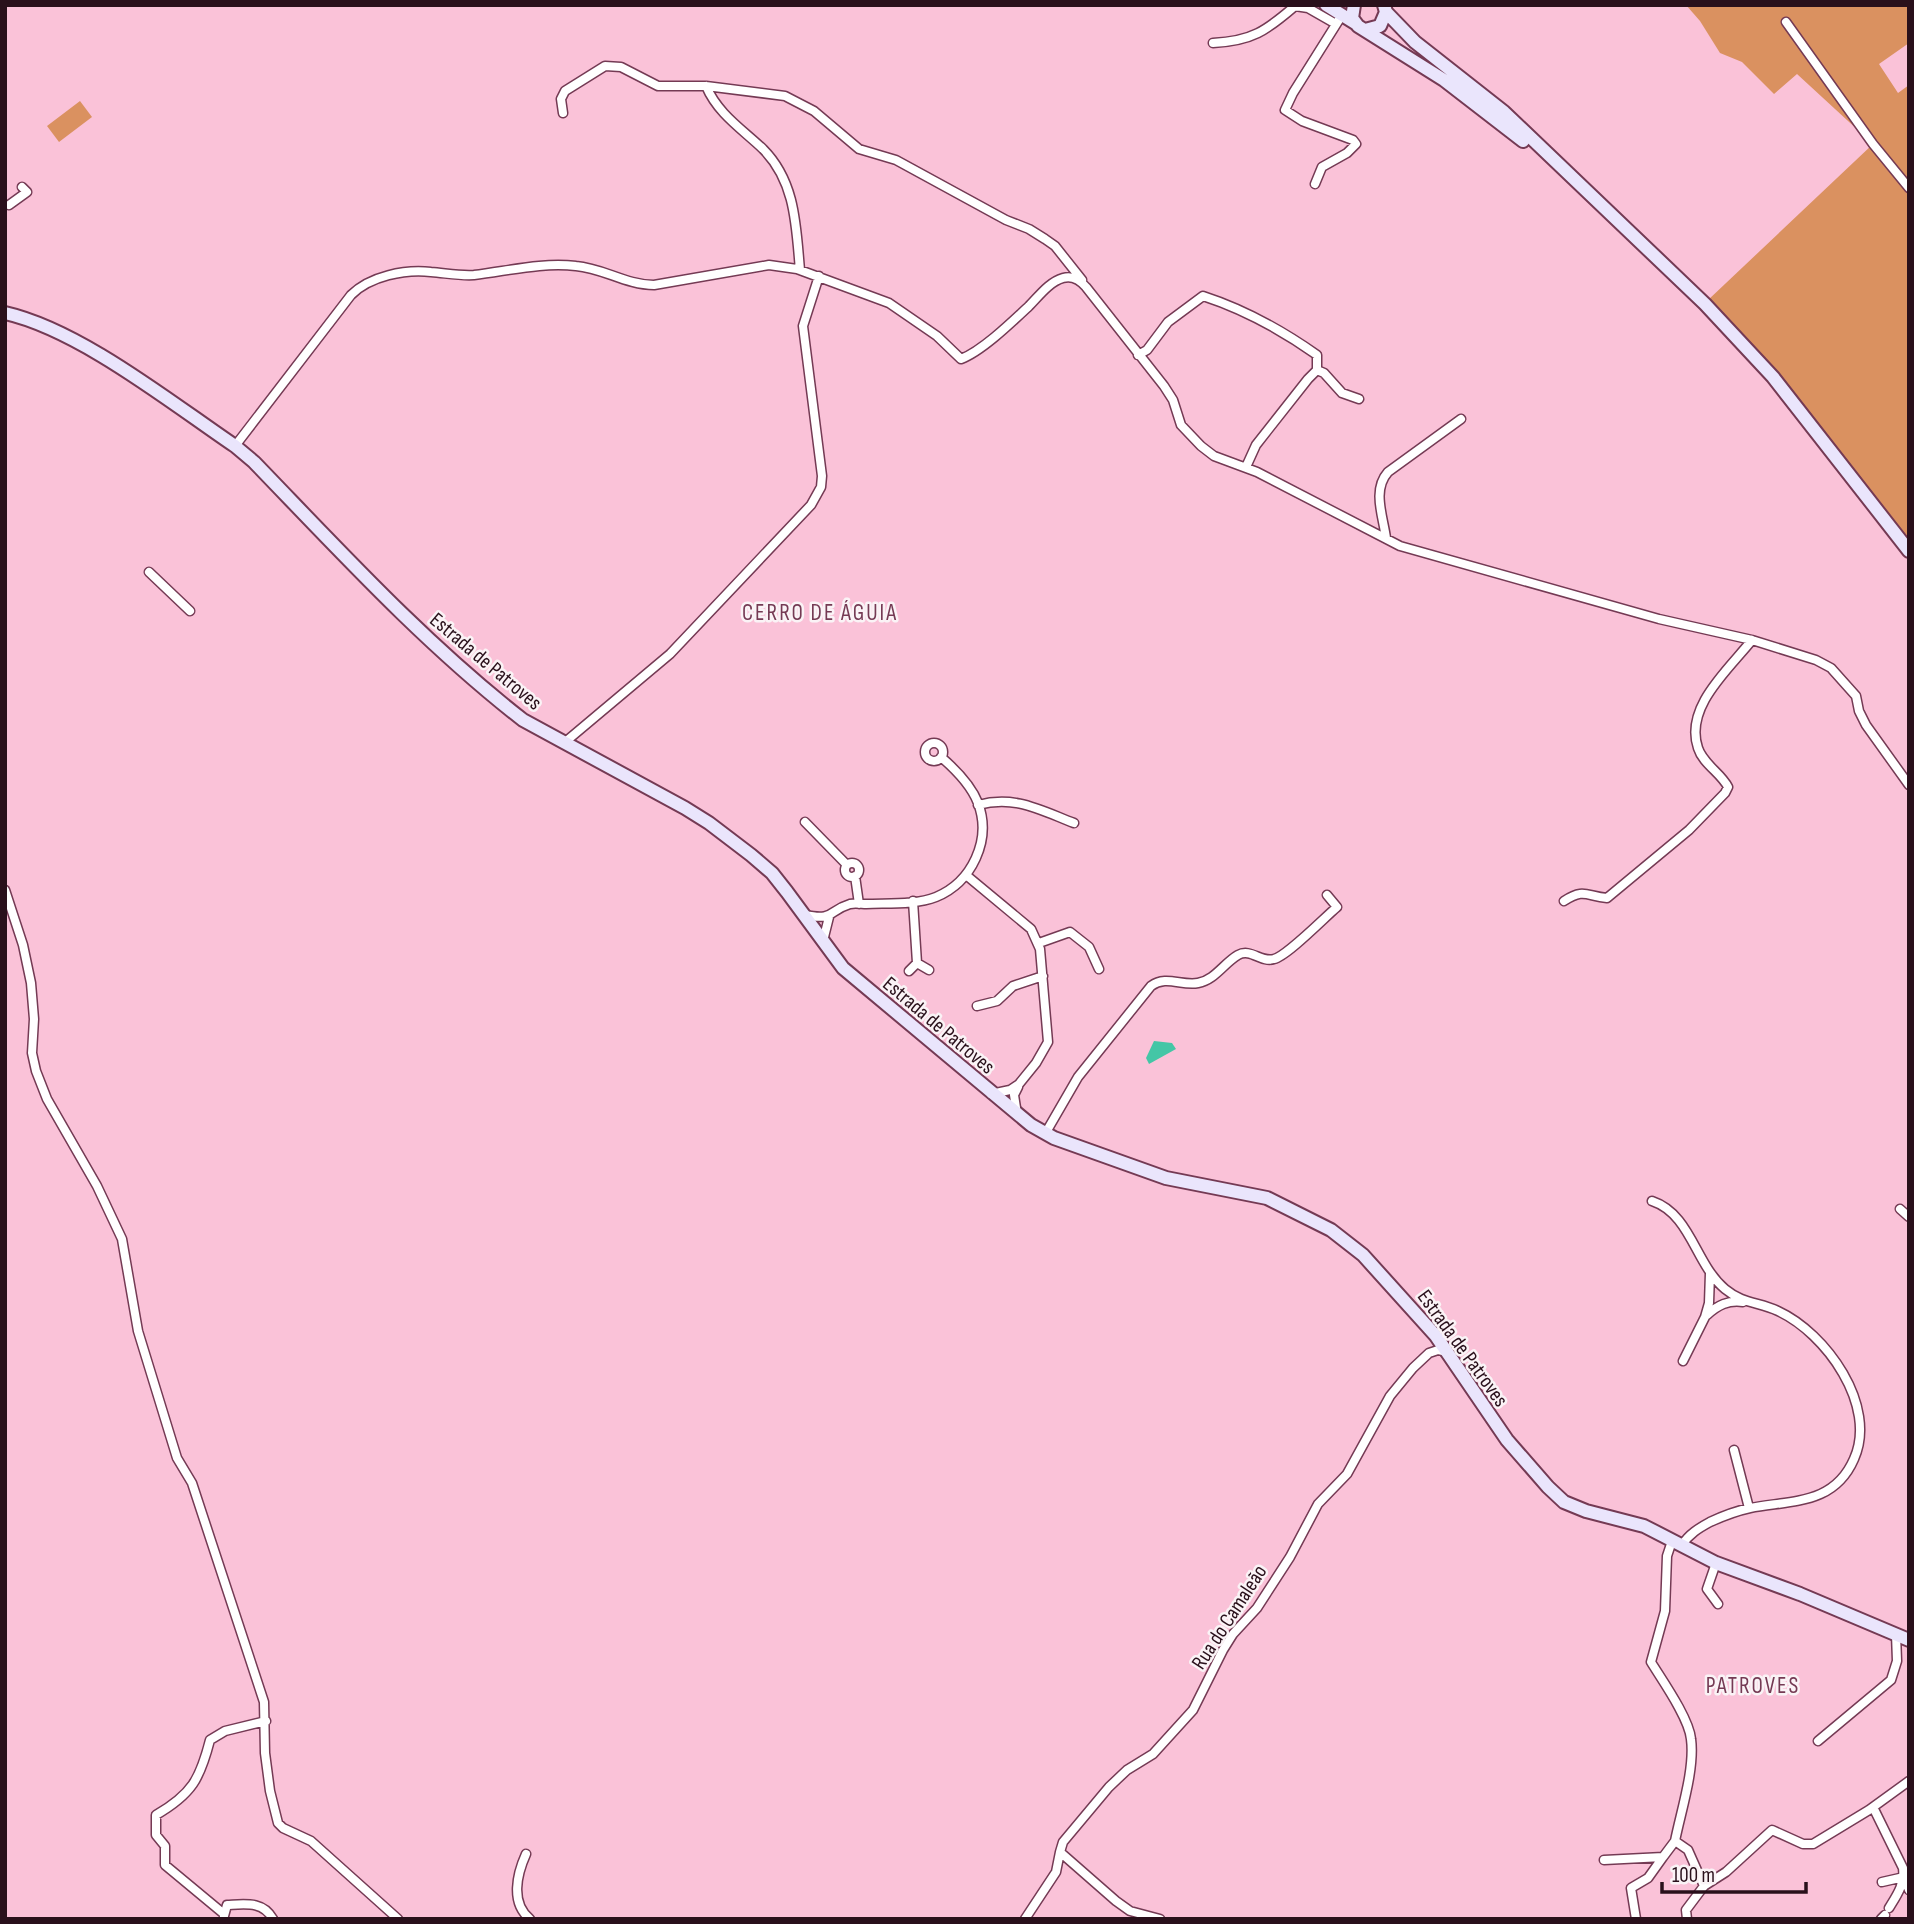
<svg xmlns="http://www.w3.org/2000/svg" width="1914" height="1924" font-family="'Sofia Sans Condensed',sans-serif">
<rect width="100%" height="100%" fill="#fac2d8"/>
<path fill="#da9160" d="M1686 5H1909V43L1879 64 1898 93 1909 85V544L1707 301 1873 144 1797 74 1774 94 1742 62 1720 53 1700 21Z
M80 101 92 117 59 142 47 126Z"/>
<path fill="#44c6a6" d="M1154 1041 1172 1043 1176 1049 1149 1064 1146 1058Z"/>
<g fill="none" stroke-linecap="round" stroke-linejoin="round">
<g stroke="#743a54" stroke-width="11">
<path id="street" d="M1786 22 1873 144 1909 188
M1213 43C1252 41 1266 31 1295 6L1308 8 1336 24
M706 86C718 114 742 129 763 149 796 182 796 227 800 270
M563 113 561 99 565 91 605 66 621 67 658 86H706L785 96 814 111 859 149 896 160 1006 220 1029 229 1045 239 1055 246 1082 280
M1315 184 1322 167 1347 153 1356 144 1353 140 1302 121 1285 110 1293 93 1342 15
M9 205 27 192 22 187
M1138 355 1147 350 1168 322 1203 296C1243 309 1283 331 1317 355V370L1308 379 1256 445 1246 467
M1317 370 1324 373 1342 393 1359 399
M235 446 351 295C370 276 405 269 431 272 445 273 460 276 474 275 508 271 542 262 576 266 603 268 626 285 654 285L769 265 797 269 889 303 937 336 961 359C982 351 1012 322 1029 306 1039 296 1049 282 1063 278 1073 275 1080 280 1086 287L1164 386 1173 400 1181 425 1201 446 1214 456 1257 472 1400 546 1659 619 1752 640 1816 660 1831 668 1856 696 1859 711 1866 725 1909 785
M1386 538C1383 516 1372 490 1388 472L1461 419
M149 572 190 611
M564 743 670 654 811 505 821 487 822 476 803 326 819 276
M925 752a9 9 0 1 1 18 0a9 9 0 1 1-18 0Z
M978 805C1015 795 1040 810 1074 823
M805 822 847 865
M845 870a7 7 0 1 1 14 0a7 7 0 1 1-14 0Z
M966 875 1031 929 1040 949 1048 1042 1036 1063 1019 1084 1010 1090 991 1094
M855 876 859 904
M5 890 23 945 31 983 34 1019 32 1053 36 1071 47 1099 97 1186 122 1239 138 1331 177 1458 192 1483 264 1702 265 1753 270 1791 278 1823 283 1828 311 1841 398 1919
M1564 901C1584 888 1586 896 1607 898L1689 830 1725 793 1728 787C1721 773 1703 764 1698 748 1684 707 1729 669 1752 640
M805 915C835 921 827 911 850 904 855 903 862 904 866 904 888 903 916 905 936 897 972 882 992 840 978 803 971 785 955 769 941 757
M823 941 829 917
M1039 943 1070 932 1089 947 1099 969
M917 963 929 970
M909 971 917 963 913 901
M977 1006 997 1001 1013 986 1043 976
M1017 1114 1014 1095 1018 1087
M1045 1134 1078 1077 1151 986C1166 975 1181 986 1198 983 1215 980 1224 963 1238 955 1251 948 1261 963 1274 959 1287 956 1324 918 1337 907L1327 895
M1652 1201C1691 1214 1695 1264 1725 1289 1743 1304 1759 1302 1778 1311 1826 1333 1878 1406 1854 1459 1834 1505 1792 1500 1750 1508 1736 1511 1723 1516 1710 1522 1699 1528 1689 1534 1682 1545
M1900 1209 1909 1217
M1707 1315C1718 1305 1728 1300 1743 1302
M1683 1361 1705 1317 1709 1303 1710 1273
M1734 1450 1749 1508
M1672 1541 1667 1556 1665 1611 1651 1662C1662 1680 1689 1718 1691 1739 1695 1769 1681 1811 1675 1841L1688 1850 1704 1886 1726 1872 1772 1830 1803 1844H1813L1869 1810 1909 1781
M1716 1563 1707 1589 1718 1604
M1818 1741 1891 1680 1897 1661 1896 1634
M1873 1807 1903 1868C1905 1884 1897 1895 1889 1908
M526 1854C517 1874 510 1903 530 1919
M1604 1860 1663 1857 1675 1841
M1882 1882 1904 1877 1909 1890
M224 1914 165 1865V1846L156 1835V1815C192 1794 200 1779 210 1740L225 1731 266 1721
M224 1916 227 1905C246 1904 263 1901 273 1919
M1025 1919 1056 1872 1060 1852
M1160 1919 1130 1911 1116 1901 1060 1852 1063 1842 1109 1787 1127 1770 1153 1754 1193 1710 1223 1650 1233 1634 1257 1608 1290 1557 1318 1504 1347 1474 1390 1396 1413 1368 1429 1353 1438 1350 1448 1352
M1636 1919 1631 1888 1648 1878 1663 1857
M1687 1919 1686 1910 1704 1886
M1881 1919 1885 1915"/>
</g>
<g stroke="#743a54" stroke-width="16">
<path id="secondary" d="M1326 5 1355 23
M1354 5 1352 18 1358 26 1444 80 1523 141
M1384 5 1386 12 1415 42 1504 112 1705 304 1773 377 1909 551
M1365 30 1380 26 1386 12
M5 313C80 330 170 402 235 446L254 462C340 551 424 643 523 720L685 808 709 823 751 855 772 873 787 892 843 968 1031 1125 1054 1138 1166 1178 1267 1198 1331 1230 1363 1255 1436 1336 1507 1440 1548 1487 1564 1502 1586 1511 1644 1526 1716 1563 1800 1594 1909 1640"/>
</g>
<use href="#street" stroke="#fff" stroke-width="8"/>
<use href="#secondary" stroke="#eae5fc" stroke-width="12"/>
</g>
<g text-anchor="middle" stroke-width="5" stroke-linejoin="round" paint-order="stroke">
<g font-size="21" fill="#29101b" stroke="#faf3f6">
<text transform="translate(486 661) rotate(40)" y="7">Estrada de Patroves</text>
<text transform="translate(939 1025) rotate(40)" y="7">Estrada de Patroves</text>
<text transform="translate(1463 1348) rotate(54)" y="7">Estrada de Patroves</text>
<text transform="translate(1229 1617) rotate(-57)" y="7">Rua do Camaleão</text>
</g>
<g font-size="23" letter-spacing="2" fill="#753a54" stroke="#faf3f6">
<text x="820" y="620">CERRO DE ÁGUIA</text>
<text x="1753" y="1693">PATROVES</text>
</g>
</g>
<rect width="1914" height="1924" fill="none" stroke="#29101b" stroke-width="14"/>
<path d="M1662 1882v10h144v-10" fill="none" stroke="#29101b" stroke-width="3.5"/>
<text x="1672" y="1882" font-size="21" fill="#29101b" stroke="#faf3f6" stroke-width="5" paint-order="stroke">100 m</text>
</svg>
